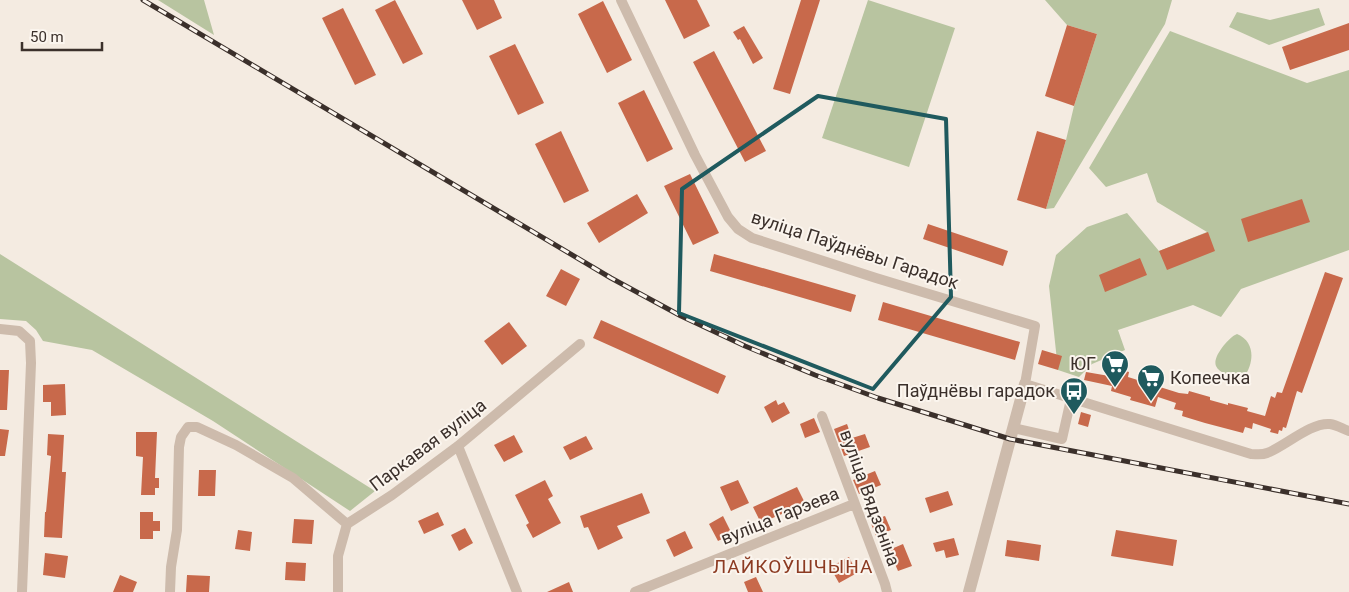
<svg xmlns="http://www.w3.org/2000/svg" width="1349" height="592" font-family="Roboto,sans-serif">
<rect width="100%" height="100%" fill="#f4ebe1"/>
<path fill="#b8c4a0" d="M158 0H204L214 35Z
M868 0 955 28 909 167 822 138Z
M1045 0H1172L1165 24 1054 208 1046 209 1066 140 1074 106 1097 34 1067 25Z
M1319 8 1325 25 1269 45 1229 27 1237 12 1270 20Z
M1170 31 1307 83 1349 70V250L1241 289 1221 317 1193 305 1118 330 1125 350 1092 364 1079 377 1058 370 1049 286 1056 255 1087 227 1127 213 1159 251 1207 232 1157 202 1147 173 1106 187 1089 168Z
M0 254 375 491 350 511 213 421 92 350 43 341 36 330 26 321 0 319Z
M1237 334C1256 342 1254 363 1244 377 1236 378 1219 374 1216 366 1212 357 1229 337 1237 334Z"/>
<path fill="#c8694b" d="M395 0 423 54 403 64 375 10Z
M462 0H494L502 18 477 30Z
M665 0H697L710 26 684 39Z
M801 0H820L790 94 773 89Z
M603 1 632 60 607 73 578 14Z
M343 8 376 75 355 85 322 18Z
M1349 23V50L1290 70 1282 47Z
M1067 25 1097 34 1074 106 1045 96Z
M744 26 763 58 753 64 740 39 738 40 733 32Z
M515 44 544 103 518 115 489 56Z
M714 51 766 151 745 162 693 62Z
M644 90 673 149 647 162 618 103Z
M561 131 589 191 564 203 535 144Z
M1037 131 1066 140 1046 209 1017 200Z
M690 174 719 233 693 245 664 186Z
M637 194 648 213 599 243 587 223Z
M1302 199 1310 222 1248 242 1241 219Z
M928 224 1008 251 1003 266 923 239Z
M1208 232 1215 251 1167 270 1159 251Z
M714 254 856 295 851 312 710 271Z
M1140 258 1147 275 1105 292 1099 275Z
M561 269 580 279 566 306 546 296Z
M1325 272 1343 278 1302 393 1297 391 1286 428 1283 427 1282 431 1279 430 1278 434 1270 432 1271 429 1253 423 1252 429 1245 427 1243 433 1205 423 1182 416 1183 411 1174 409 1176 403 1158 397 1155 407 1130 400 1131 397 1111 391 1112 386 1084 380 1086 372 1115 377 1117 368 1129 372 1128 377 1179 393 1188 394 1189 391 1210 397V400L1228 405V403L1248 408 1247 411 1265 416 1271 396 1275 398 1277 392 1282 393Z
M883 302 1020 342 1015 360 878 320Z
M601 320 726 376 718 394 593 338Z
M509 322 527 346 502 365 484 341Z
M1042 350 1062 356 1058 370 1038 364Z
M0 370H9L7 410H0Z
M65 384 66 415 51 416V402H43V385Z
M776 400 778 405 784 402 790 413 772 423 764 407Z
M1081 412 1091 415 1088 427 1078 424Z
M814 418 820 432 805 438 800 424Z
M847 424 852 438 865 434 870 447 844 456 834 429Z
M0 429 9 430 5 456H0Z
M136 432H157L155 478H159V488H155V495H141L143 457 136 456Z
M48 434 64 435 62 472H66L62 538 44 537 45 512H46L51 456 47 455Z
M514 435 523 452 504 462 494 445Z
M586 436 593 449 570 460 563 447Z
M199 470H216L215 496H198Z
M875 471 881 485 859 494 853 480Z
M545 480 553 496 548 499 561 523 533 538 526 525 529 523 515 495Z
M738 480 749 503 731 511 720 487Z
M797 487 806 505 790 513 789 511 761 523 753 507Z
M948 491 953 505 930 513 925 498Z
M642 493 650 513 617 526 623 538 598 550 588 527 584 528 580 516Z
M140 512H153V521H160V531H153V539H140Z
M438 512 444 525 424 534 418 521Z
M723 516 732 534 718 541 709 524Z
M885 516 891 530 876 536 870 521Z
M294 519 314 520 312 544 292 543Z
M465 528 473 543 459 551 451 535Z
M238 530 252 532 250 551 235 549Z
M1116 530 1177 540 1173 566 1111 556Z
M685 531 693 548 674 557 666 540Z
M954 538 959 555 946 558 944 550 936 552 933 543Z
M1007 540 1041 545 1039 561 1005 556Z
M903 544 912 566 898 571 889 550Z
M45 553 68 556 65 578 43 575Z
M849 557 857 573 839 583 830 567Z
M286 562 306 563 305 581 285 580Z
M120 575 137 582 133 592H113Z
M187 575 210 576 209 592H186Z
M756 577 763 592H748L744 582Z
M569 582 573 592H547Z"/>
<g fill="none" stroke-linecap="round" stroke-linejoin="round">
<path stroke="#cdbbac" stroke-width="10" d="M621 0 695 155 728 217 738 229 752 238 876 278 1035 326 1025 384 1251 454C1257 454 1262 455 1267 453 1284 447 1311 422 1330 424 1337 425 1343 429 1349 431
M0 329 19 331 30 341 31 363 22 592
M822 416 885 584 887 592
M1013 428 1062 439 1071 399
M458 446 517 592
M170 592 171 567 177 530 179 447 181 437 188 427H197L236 445 293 478 347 524
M338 592V556L347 524 392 495 458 446 580 344
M635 592 854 504"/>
<path stroke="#cdbbac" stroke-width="12" d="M969 592 1025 384"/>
<g stroke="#3b302b" stroke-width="5">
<path id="rail" d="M143 0 611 278 681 316 745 346 815 375 878 398 1010 439 1349 504"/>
</g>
<use href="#rail" stroke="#fbf5ee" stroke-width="3" stroke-dasharray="9" stroke-linecap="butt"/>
</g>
<path fill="none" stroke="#1f5a5e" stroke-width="4" stroke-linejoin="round" d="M818 96 946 119 951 297 873 389 679 313 682 189Z"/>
<defs>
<g id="supermarket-pin" transform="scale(1.4375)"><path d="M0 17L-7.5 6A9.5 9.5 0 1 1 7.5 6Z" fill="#1f5a5e" stroke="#fbf5ee"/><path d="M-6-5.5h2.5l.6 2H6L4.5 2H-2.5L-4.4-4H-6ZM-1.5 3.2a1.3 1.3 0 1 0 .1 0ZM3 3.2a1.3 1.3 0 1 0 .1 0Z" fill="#fff"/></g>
<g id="bus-pin" transform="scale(1.4375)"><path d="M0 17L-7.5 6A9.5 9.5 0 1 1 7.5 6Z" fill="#1f5a5e" stroke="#fbf5ee"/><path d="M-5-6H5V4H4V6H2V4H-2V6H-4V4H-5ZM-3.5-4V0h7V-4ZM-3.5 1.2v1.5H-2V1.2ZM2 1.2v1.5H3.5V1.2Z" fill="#fff"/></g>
</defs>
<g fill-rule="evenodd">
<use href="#supermarket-pin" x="1115" y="364"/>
<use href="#supermarket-pin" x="1151" y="378"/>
<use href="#bus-pin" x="1074" y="391"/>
</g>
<g text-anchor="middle" stroke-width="4" stroke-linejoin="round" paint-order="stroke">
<g font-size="18" fill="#3b302b" stroke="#fbf5ee">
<text transform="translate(855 250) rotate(18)" y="6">вуліца Паўднёвы Гарадок</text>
<text transform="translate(428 445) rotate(-37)" y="6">Паркавая вуліца</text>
<text transform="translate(870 498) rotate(70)" y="6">вуліца Вядзеніна</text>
<text transform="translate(780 516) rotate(-22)" y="6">вуліца Гарэева</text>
</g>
<g font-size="18" fill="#3b302b" stroke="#fbf5ee" text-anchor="end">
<text x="1096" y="370">ЮГ</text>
<text x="1170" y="384" text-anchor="start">Копеечка</text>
<text x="1055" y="397">Паўднёвы гарадок</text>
</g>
<g font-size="19" letter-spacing="1" fill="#8c3b22" stroke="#fbf5ee">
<text x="793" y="573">ЛАЙКОЎШЧЫНА</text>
</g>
</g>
<path d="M22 42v8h80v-8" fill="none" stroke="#3b302b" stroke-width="2.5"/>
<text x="30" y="42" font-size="15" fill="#3b302b" stroke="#fbf5ee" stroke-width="4" paint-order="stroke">50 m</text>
</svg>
